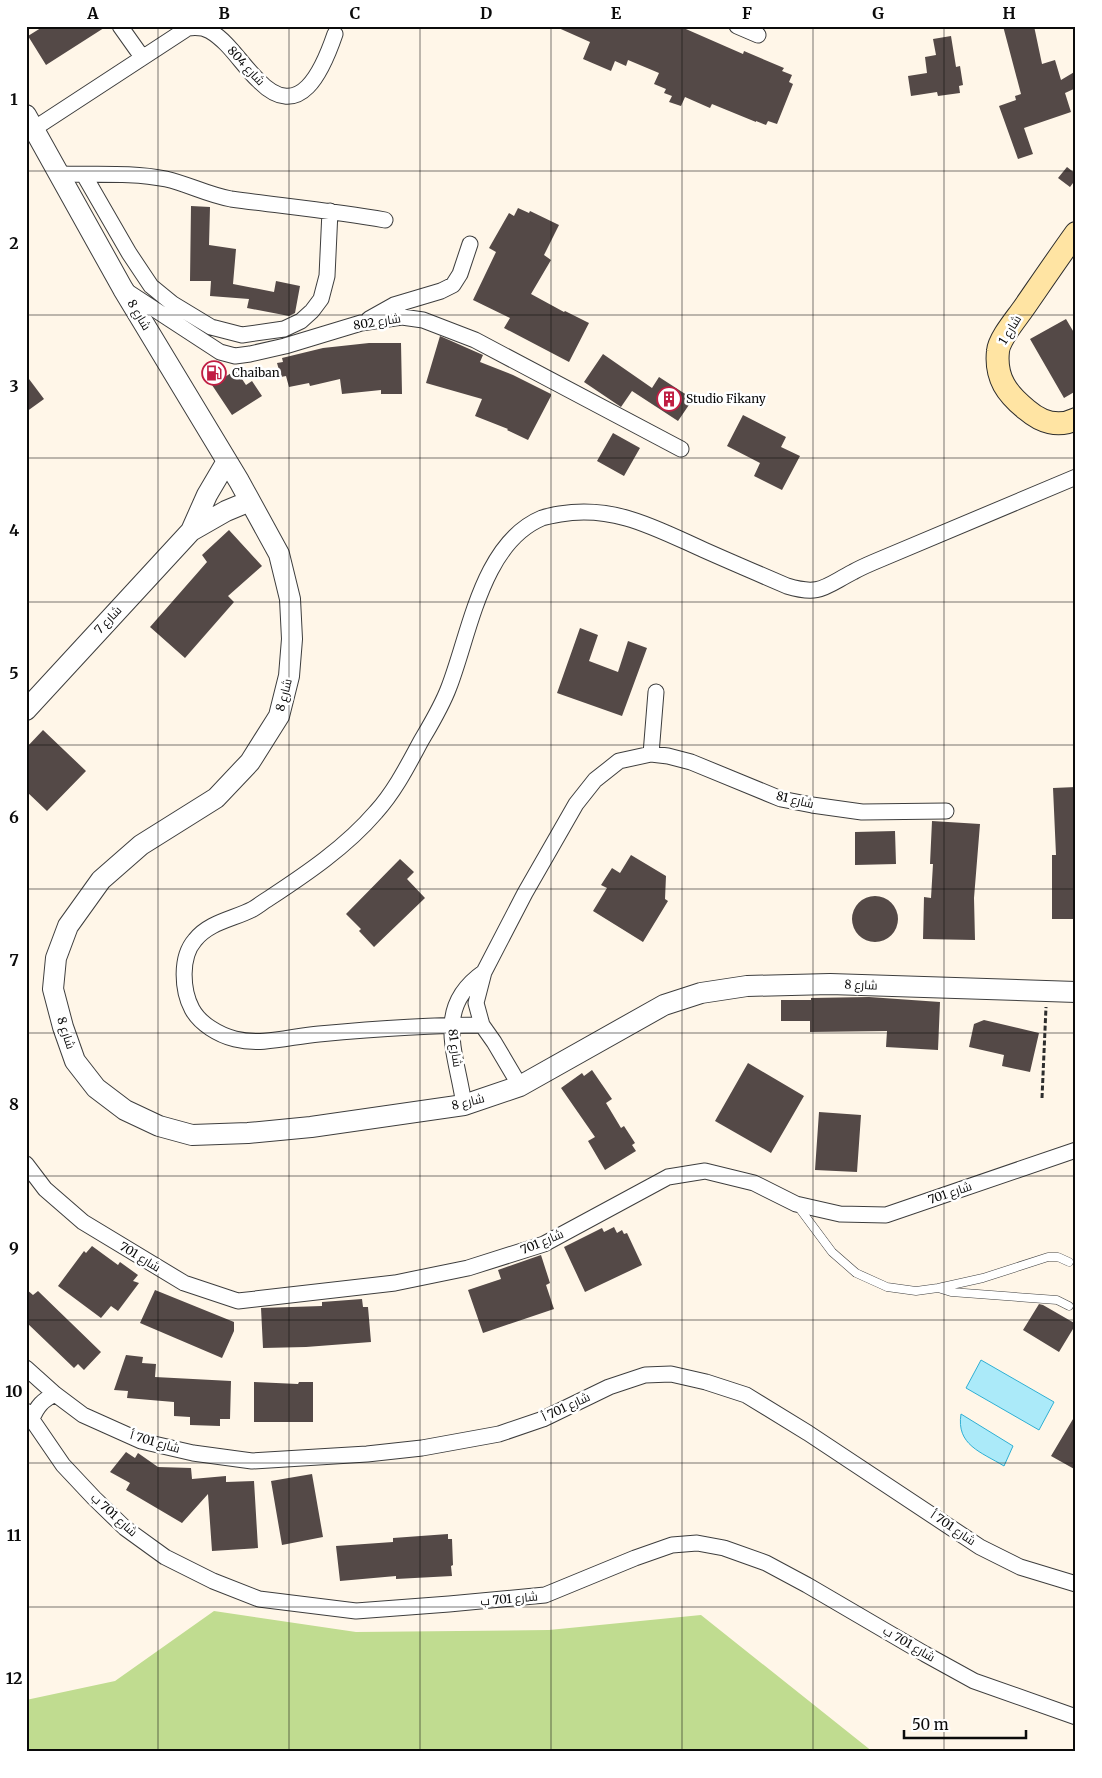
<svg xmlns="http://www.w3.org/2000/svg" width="1102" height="1778" font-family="Merriweather,Cairo,serif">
<rect width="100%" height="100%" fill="#fff6e8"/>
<path fill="#c0dc90" d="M214 1611 356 1632 549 1630 701 1615 873 1752H26V1700L115 1681Z"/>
<path fill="#abeaf9" stroke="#2fafd3" d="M981 1360 1054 1402 1039 1430 966 1388Z
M961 1414 1013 1446 1004 1466C981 1452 956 1445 961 1414Z"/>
<path fill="#544947" d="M44 26H107L46 65 28 36Z
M554 26H679L743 54 744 51 784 68 782 71 792 75 789 82 793 84 777 124 768 121 766 125 756 121V122L712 104 710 108 685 97 681 106 669 102 672 96 664 93 666 89 654 84 659 73 628 60 626 66 615 61 611 71 583 59 590 42Z
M1003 26H1034L1042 64 1055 60 1061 80 1076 71V88L1065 93 1071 112 1024 128 1033 154 1018 159 999 106 1016 100 1015 96 1021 94Z
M951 36 956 67 960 66 963 85 959 86 960 93 938 96 937 92 911 96 908 76 927 73 925 57 936 55 933 39Z
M1067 167 1076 174V179L1070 187 1058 178Z
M191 206 210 207 209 245 236 249 233 284 274 292 276 281 300 286 295 313 289 316 247 308 249 299 210 296 211 281H190Z
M518 208 529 213 530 211 559 225 544 255 551 260 531 294 564 312 565 311 589 323 569 362 504 328 510 318 473 300 496 252 489 248 509 213 514 216Z
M1066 319 1076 336V391L1064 398 1030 339Z
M440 336 483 355 480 362 513 375 551 394V396L528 440 507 430 508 429 475 416 482 399 426 383Z
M369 343H401L402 394H381V390L342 394 340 379 310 386 309 383 289 387 286 376 281 377 277 363 283 362 282 358 323 348Z
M603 354 652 388 659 377 693 399 678 421 632 391 621 407 584 382Z
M236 370 246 385 252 381 262 396 232 415 212 385Z
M26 375 44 399 26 412Z
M743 415 786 437 781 447 800 456 782 490 754 476 760 463 727 446Z
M613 433 640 448 624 476 597 461Z
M229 530 262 566 228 596 234 602 185 658 150 627 207 562 202 555Z
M580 628 598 635 589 661 618 672 628 641 647 648 622 716 557 693Z
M43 730 86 771 47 811 26 791V748Z
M1076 787V919H1052V855H1056L1053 788Z
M932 821 980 824 974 898 975 940 923 939 924 897 931 898 933 864H930Z
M895 831 896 864 855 865V832Z
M631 855 666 876 665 899 668 901 643 942 593 911 607 888 601 885 612 868 620 873Z
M400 859 414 872 407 879 425 898 374 947 359 931 361 929 346 914Z
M852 919a23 23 0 1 1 46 0a23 23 0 1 1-46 0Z
M869 997 940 1002 938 1050 886 1047 887 1031 810 1032V1021H781V1000H811V998Z
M984 1020 1039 1033 1030 1072 1002 1066 1004 1055 969 1047 974 1024Z
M748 1063 804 1096 771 1153 715 1121Z
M592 1070 612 1099 606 1103 621 1128 624 1126 635 1143 632 1145 636 1151 605 1170 588 1141 595 1137 561 1088 582 1073 584 1076Z
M819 1112 861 1115 857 1172 815 1170Z
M614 1227 617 1233 622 1230 624 1234 627 1233 642 1265 585 1292 564 1247 602 1228 604 1232Z
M92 1246 118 1265 120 1262 138 1275 133 1281 139 1283 118 1311 111 1306 101 1318 58 1286 84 1251 86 1253Z
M541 1255 550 1283 546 1285 554 1309 483 1333 468 1290 501 1279 498 1270Z
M26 1289 33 1295 38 1291 101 1352 84 1370 78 1364 74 1368 26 1322Z
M155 1290 234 1322V1331L222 1358 140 1323Z
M362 1299 363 1307H368L371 1342 306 1347 263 1348 261 1308 322 1306V1302Z
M1039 1304 1043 1305 1076 1324 1059 1352 1023 1330Z
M126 1355 143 1357 142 1363 156 1364 155 1377 231 1381 230 1419H220V1426L190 1425V1417L174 1416V1402L127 1398 128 1391 114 1390Z
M254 1382 298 1384 299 1382H313V1422H254Z
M1076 1414V1470L1051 1456Z
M126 1452 135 1458 138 1453 158 1467 191 1468 192 1479 226 1476V1482L254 1481 258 1548 212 1551 208 1494 182 1523 126 1490 130 1483 110 1472Z
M312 1474 323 1537 282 1545 271 1481Z
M448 1534V1539H452L453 1565 451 1566 452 1576 396 1579V1576L340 1581 336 1546 393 1542V1538Z"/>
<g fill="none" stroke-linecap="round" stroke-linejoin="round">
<g stroke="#3e3e3e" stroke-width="9">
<path id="service" d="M797 1205 832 1252 856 1273 887 1287 916 1291 938 1288 983 1278 1048 1257H1058L1069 1262
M938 1288 951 1292 1057 1300 1069 1306"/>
</g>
<g stroke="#3e3e3e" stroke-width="17">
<path id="minor" d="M120 26 142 57
M737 26 758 35
M35 128 188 28C196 27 203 27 210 31 229 42 242 65 258 80 300 124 323 69 335 34
M60 174C95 175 132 172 166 179 188 184 208 195 231 199 282 206 334 211 385 220
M84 175 129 253 151 286 173 304 211 327 242 335 284 329 301 321 312 311 321 299 327 276 330 211
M125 290 220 352 235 356 250 354 285 346 361 323 402 317 423 320 475 340 681 449
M369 319 394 305 441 291 453 285 460 274 470 244
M651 754 656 692
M482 1025C428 1025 373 1029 319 1034 292 1036 263 1046 235 1039 219 1035 200 1024 192 1009 182 990 180 957 195 940 209 922 234 919 253 909 258 906 263 902 268 899 306 874 346 847 376 812 395 791 408 765 421 741 431 724 442 706 449 687 470 633 482 543 542 518 548 516 554 515 560 514 615 505 655 528 704 550 731 562 759 574 787 586 820 596 824 587 853 572 860 568 867 565 874 562L1076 477
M520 1086 494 1042 482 1025 476 1003 484 972 525 893 576 804 595 780 619 761 651 754 668 756 691 762 781 799 812 805 862 812 946 811
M464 1105C457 1054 432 1008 484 972
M26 1164 45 1189 83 1222 184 1283 238 1301 395 1283 468 1268 544 1244 668 1177 705 1171 754 1183 796 1204 840 1214 886 1215 1076 1150
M26 1368 55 1394 83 1415 141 1441 193 1453 252 1461 367 1454 422 1448 499 1434 543 1419 609 1387 645 1375 671 1374 706 1382 746 1395 808 1433 980 1547 1020 1567 1076 1584
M26 1411 63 1465 94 1498 125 1528 165 1557 213 1581 259 1599 356 1611 449 1604 545 1595 635 1558 672 1545 697 1543 724 1548 766 1563 807 1585 925 1654 974 1681 1076 1717
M32 1419C37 1406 43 1400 55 1394"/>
</g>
<g stroke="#3e3e3e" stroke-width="22">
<path id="tertiary" d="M26 115 123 289 239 481 279 554 290 599 292 639 289 676 279 716 250 762 216 798 141 845 101 880 68 926 56 958 53 989 63 1027 75 1061 96 1088 125 1110 159 1126 192 1135 248 1133 311 1127 464 1105 520 1086 664 1005 701 993 747 986 830 984 1076 992
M191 531 226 511 250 501
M26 710 191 531 207 495 227 461"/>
</g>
<g stroke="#2d2d2d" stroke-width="24">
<path id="secondary" d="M1076 233C1058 258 1041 283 1023 309 1016 319 999 339 998 351 995 378 1007 394 1027 410 1041 422 1058 428 1076 419"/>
</g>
<path stroke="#2d2d2d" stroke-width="3" stroke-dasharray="5 2.5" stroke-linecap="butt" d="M1042 1098 1046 1007"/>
<use href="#service" stroke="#fff" stroke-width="8"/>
<use href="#minor" stroke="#fff" stroke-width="15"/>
<use href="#tertiary" stroke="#fff" stroke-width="20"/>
<use href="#secondary" stroke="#ffe4a3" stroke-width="22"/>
</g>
<path fill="none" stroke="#0b0b0b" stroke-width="1" stroke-opacity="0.55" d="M158 26V1752M289 26V1752M420 26V1752M551 26V1752M682 26V1752M813 26V1752M944 26V1752M26 171H1076M26 315H1076M26 458H1076M26 602H1076M26 745H1076M26 889H1076M26 1033H1076M26 1176H1076M26 1320H1076M26 1463H1076M26 1607H1076"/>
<defs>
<g id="fuel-ring" transform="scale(1.25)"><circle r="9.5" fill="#fff" stroke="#c01e43" stroke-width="1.5"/><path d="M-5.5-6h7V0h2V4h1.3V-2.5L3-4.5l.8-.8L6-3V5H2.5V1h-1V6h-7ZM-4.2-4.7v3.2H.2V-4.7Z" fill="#c01e43"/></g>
<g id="building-ring" transform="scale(1.25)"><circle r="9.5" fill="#fff" stroke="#c01e43" stroke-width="1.5"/><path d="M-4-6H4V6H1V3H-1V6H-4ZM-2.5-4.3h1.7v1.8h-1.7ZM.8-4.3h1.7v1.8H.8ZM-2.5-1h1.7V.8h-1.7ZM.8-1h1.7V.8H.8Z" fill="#c01e43"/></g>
</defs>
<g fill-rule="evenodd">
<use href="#fuel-ring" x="214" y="373"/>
<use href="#building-ring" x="669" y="399"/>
</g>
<g text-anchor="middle" stroke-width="5" stroke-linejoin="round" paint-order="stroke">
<g font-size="12" fill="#0b0b0b" stroke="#fff">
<text transform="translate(246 66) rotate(47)" y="4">شارع 804</text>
<text transform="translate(139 315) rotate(59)" y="4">شارع 8</text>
<text transform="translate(377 322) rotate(-9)" y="4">شارع 802</text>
<text transform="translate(1010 330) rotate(-59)" y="4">شارع 1</text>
<text transform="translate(108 620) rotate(-47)" y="4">شارع 7</text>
<text transform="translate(284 695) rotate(-76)" y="4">شارع 8</text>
<text transform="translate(795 800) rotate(13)" y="4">شارع 81</text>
<text transform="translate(861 985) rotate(2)" y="4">شارع 8</text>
<text transform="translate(66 1033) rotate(72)" y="4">شارع 8</text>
<text transform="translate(455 1048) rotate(82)" y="4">شارع 81</text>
<text transform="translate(468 1102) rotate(-14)" y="4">شارع 8</text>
<text transform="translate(950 1193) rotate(-19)" y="4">شارع 701</text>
<text transform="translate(542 1242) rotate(-23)" y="4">شارع 701</text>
<text transform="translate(140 1257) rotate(31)" y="4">شارع 701</text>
<text transform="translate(566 1407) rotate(-25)" y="4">شارع 701 أ</text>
<text transform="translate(155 1442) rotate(16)" y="4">شارع 701 أ</text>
<text transform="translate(114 1515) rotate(42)" y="4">شارع 701 ب</text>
<text transform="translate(953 1528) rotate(34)" y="4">شارع 701 أ</text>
<text transform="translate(509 1599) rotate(-5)" y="4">شارع 701 ب</text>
<text transform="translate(909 1644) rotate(30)" y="4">شارع 701 ب</text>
</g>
<g font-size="12" fill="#0b0b0b" stroke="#fff" text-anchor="start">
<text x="232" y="377">Chaiban</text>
<text x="686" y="403">Studio Fikany</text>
</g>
</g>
<rect width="1102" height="1778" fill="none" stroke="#ffffff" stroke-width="55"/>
<path d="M904 1730v8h122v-8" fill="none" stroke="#0b0b0b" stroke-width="2.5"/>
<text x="912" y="1730" font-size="15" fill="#0b0b0b" stroke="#ffffff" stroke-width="4" paint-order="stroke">50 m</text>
<rect x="28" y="28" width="1046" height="1722" fill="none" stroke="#0b0b0b" stroke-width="2"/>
<g font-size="16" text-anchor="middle" font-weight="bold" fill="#0b0b0b">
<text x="93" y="19">A</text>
<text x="224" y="19">B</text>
<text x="355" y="19">C</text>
<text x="486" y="19">D</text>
<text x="616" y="19">E</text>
<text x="747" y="19">F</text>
<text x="878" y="19">G</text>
<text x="1009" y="19">H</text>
<text x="14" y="105">1</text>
<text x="14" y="249">2</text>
<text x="14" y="392">3</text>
<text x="14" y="536">4</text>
<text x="14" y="679">5</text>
<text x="14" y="823">6</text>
<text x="14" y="966">7</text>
<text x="14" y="1110">8</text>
<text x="14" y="1254">9</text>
<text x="14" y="1397">10</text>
<text x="14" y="1541">11</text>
<text x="14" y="1684">12</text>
</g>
</svg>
